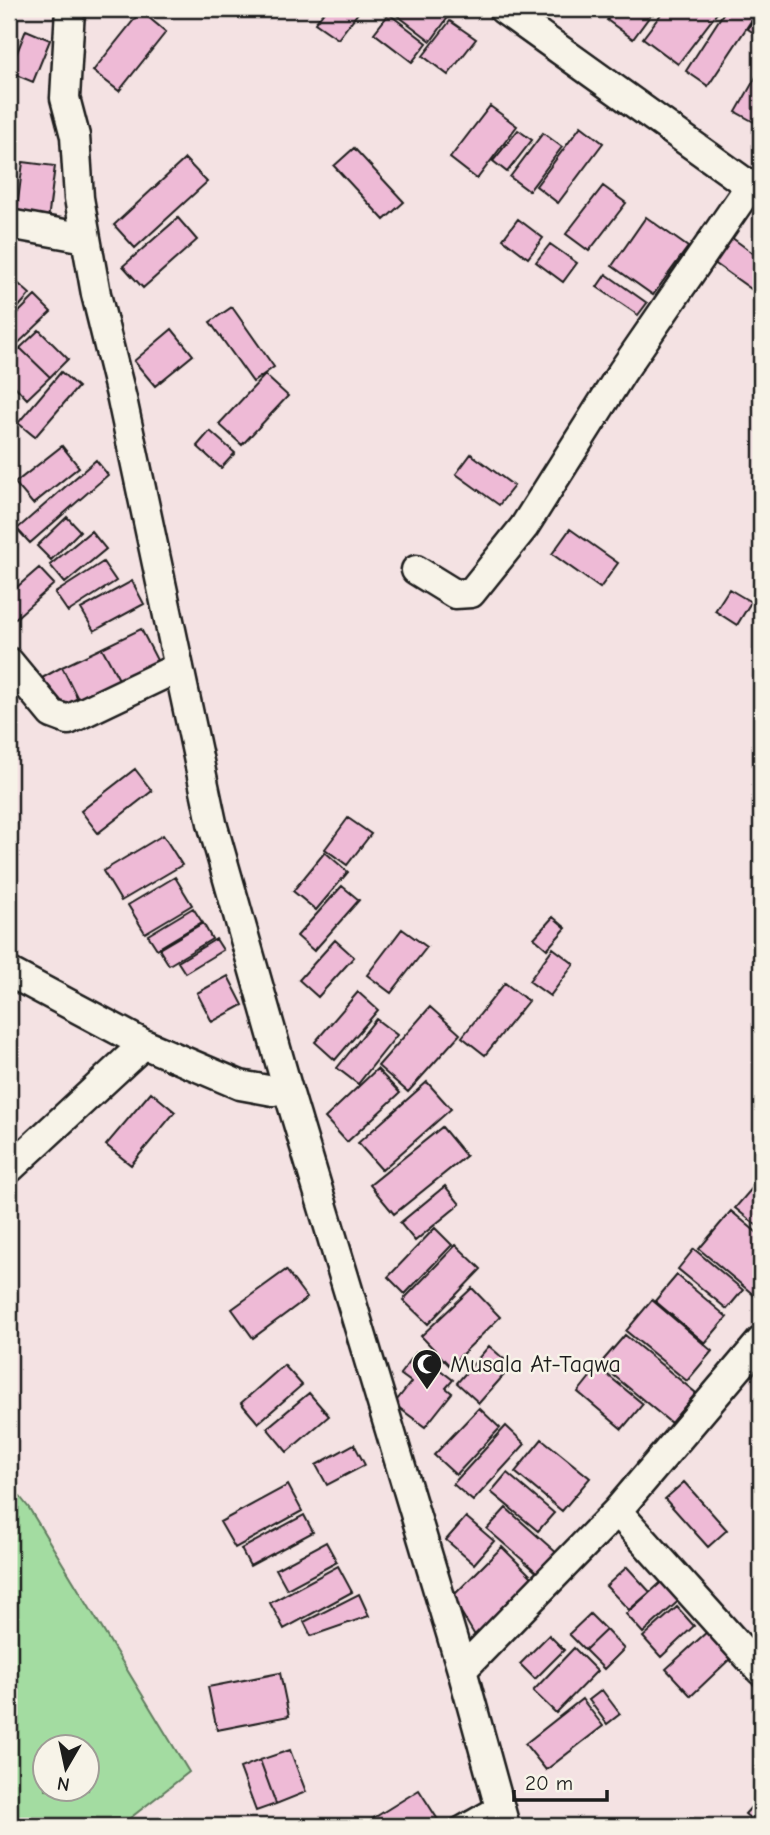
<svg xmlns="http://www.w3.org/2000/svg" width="770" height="1835" font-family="'Comic Neue',sans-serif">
<rect width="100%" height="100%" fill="#f4e2e3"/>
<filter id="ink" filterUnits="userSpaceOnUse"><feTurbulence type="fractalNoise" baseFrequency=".0143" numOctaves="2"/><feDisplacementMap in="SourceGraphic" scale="14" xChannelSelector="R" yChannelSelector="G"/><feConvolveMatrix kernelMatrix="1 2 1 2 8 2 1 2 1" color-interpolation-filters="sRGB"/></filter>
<g filter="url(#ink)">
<path fill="#a3dca1" stroke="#607c5e" stroke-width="2" fill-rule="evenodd" d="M9 1483 29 1508 189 1772 120 1826H9ZM46 1748H88V1790H46Z"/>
<path fill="#eebad6" stroke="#1c1c1c" stroke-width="2" d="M326 9H361L338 39 315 23Z
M389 9H439L449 16 431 41Z
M616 9H655L633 39 607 20Z
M665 9H720L678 64 643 38Z
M726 9H752L757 12 708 86 686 71Z
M761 10V38L748 29Z
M141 11 166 32 119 91 93 71Z
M389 14 427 43 412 62 374 33Z
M450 21 476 39 448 75 423 56Z
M26 30 50 40 33 82 9 72Z
M761 68V110L754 122 736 112Z
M490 106 517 126 477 179 450 158Z
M581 126 603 143 558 203 536 186Z
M518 130 532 140 507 172 493 161Z
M543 133 562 147 529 191 510 177Z
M354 148 404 202 384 220 334 166Z
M185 159 207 182 135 248 114 225Z
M23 162 55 166 48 220 16 216Z
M603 186 626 203 589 251 566 234Z
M646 217 688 247 653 295 612 266Z
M178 218 197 240 143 288 123 266Z
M518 219 543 238 528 258 503 239Z
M724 232 761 259V296L706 257Z
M550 244 577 263 563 282 536 262Z
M606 274 647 303 638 315 597 287Z
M11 277 30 294 9 318V279Z
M35 296 51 312 9 352V322Z
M232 307 274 367 253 382 210 322Z
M172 329 193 355 155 386 134 361Z
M39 330 68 359 50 377 20 348Z
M20 348 50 377 27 399 9 380V359Z
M61 372 78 387 35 437 18 423Z
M265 375 288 396 242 445 219 424Z
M210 431 235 453 221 468 197 446Z
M62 446 79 467 33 504 15 483Z
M471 454 514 486 499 505 456 474Z
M96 460 108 475 30 543 17 529Z
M67 517 80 531 51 560 37 546Z
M570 529 618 563 600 588 552 554Z
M91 531 106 549 65 583 50 565Z
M103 562 116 581 68 612 55 593Z
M39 568 54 584 9 624V594Z
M132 581 144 604 94 631 81 609Z
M729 589 751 602 737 625 715 611Z
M141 629 160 666 122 685 102 648Z
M102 648 122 685 81 705 62 667Z
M62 667 81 705 61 715 42 678Z
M135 769 152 791 98 833 81 811Z
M348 818 371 834 347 865 325 849Z
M163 835 182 865 121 901 103 871Z
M325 852 348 872 316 910 293 891Z
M175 877 192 905 145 933 128 905Z
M342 886 359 900 314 951 297 936Z
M193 908 202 922 157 949 148 935Z
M553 917 566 928 547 949 534 938Z
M203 923 212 939 169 965 159 949Z
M402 929 427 947 391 993 367 975Z
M216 939 223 950 185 973 178 962Z
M335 940 354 957 318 997 299 980Z
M553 948 574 964 550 996 529 981Z
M228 976 243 1005 212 1022 197 993Z
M505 983 528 1001 485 1055 462 1037Z
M358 992 378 1010 335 1060 315 1042Z
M430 1007 460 1034 408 1092 378 1066Z
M376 1019 397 1035 358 1084 337 1068Z
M377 1069 400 1093 347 1142 325 1118Z
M427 1082 451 1109 382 1170 358 1143Z
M151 1092 175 1112 131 1165 106 1145Z
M442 1127 466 1156 394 1214 370 1185Z
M445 1186 460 1204 415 1241 400 1223Z
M754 1186 761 1193V1229L735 1208Z
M731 1211 761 1236V1301L699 1249Z
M435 1228 452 1245 405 1294 388 1277Z
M456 1245 481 1269 428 1324 403 1300Z
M694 1249 743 1290 727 1309 678 1269Z
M286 1270 307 1298 253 1338 232 1309Z
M677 1275 727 1317 705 1343 655 1301Z
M472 1288 500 1317 450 1366 421 1336Z
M652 1300 712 1351 687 1381 626 1331Z
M625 1335 696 1393 671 1423 600 1364Z
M489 1346 512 1366 479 1403 457 1383Z
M417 1352 453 1380 446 1388 452 1393 425 1427 394 1404 411 1382 400 1374Z
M284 1365 302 1385 258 1423 241 1403Z
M598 1367 643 1404 622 1429 578 1392Z
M309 1393 329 1416 287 1452 267 1428Z
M479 1408 500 1428 456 1475 434 1455Z
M506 1426 525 1444 473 1501 453 1484Z
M542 1439 590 1478 562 1511 515 1472Z
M354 1444 365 1465 327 1485 316 1465Z
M507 1473 554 1513 538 1531 491 1492Z
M684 1482 727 1530 708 1547 665 1499Z
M288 1485 302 1511 235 1548 220 1522Z
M506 1508 559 1555 540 1575 487 1529Z
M304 1515 313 1532 250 1566 241 1549Z
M466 1517 494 1541 474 1564 446 1540Z
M326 1542 337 1562 287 1589 276 1569Z
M502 1547 536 1581 477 1639 452 1597Z
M338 1566 352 1592 284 1629 270 1603Z
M627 1567 650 1592 629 1610 606 1586Z
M667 1577 684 1596 643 1633 626 1614Z
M359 1594 369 1616 311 1636 304 1622Z
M677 1607 694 1626 661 1657 643 1637Z
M590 1614 606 1630 585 1650 569 1634Z
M606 1630 624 1649 604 1669 585 1650Z
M708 1631 732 1657 691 1696 666 1669Z
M549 1635 564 1650 535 1679 520 1664Z
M574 1648 597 1671 556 1713 533 1691Z
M280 1673 289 1716 217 1730 208 1687Z
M602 1690 620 1714 607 1724 589 1700Z
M582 1699 603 1726 546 1770 525 1744Z
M290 1750 306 1792 276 1804 260 1760Z
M260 1760 276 1804 256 1811 240 1768Z
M419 1790 442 1826H361Z
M761 1796V1826H759L745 1814Z"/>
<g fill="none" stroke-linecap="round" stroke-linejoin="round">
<g stroke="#1c1c1c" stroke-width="19">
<path id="lane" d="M457 1826 499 1802"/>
</g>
<g stroke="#1c1c1c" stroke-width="33">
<path id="street" d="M70 9 65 98 75 136 79 198 86 238 96 294 122 399 212 823 287 1087 462 1670 505 1826
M503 9 761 194
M9 224 86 238
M416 570 455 594 471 593 524 527 622 372 750 186
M9 662 52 714 68 720 179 667
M9 972 144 1044 240 1085 273 1091 287 1087
M9 1169 144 1044
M617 1511 761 1671
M462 1670 617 1511 761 1341"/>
</g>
<use href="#lane" stroke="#f7f3e8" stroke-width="14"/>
<use href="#street" stroke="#f7f3e8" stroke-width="28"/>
</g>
</g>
<defs>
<g id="mosque-pin" transform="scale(1.575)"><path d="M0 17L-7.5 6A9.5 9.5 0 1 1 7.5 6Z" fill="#1c1c1c" stroke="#f7f3e8"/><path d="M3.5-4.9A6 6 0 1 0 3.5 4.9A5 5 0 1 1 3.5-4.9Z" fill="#fff"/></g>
</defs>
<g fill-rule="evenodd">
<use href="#mosque-pin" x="427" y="1364"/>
</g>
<g text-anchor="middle" stroke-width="5" stroke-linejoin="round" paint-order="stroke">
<g font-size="24" fill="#1c1c1c" stroke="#f7f3e8" text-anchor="start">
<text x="450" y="1372">Musala At-Taqwa</text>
</g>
</g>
<rect width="770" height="1835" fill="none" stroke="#f7f3e8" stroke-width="35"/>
<rect x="18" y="18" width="735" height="1800" fill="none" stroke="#1c1c1c" stroke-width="2.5" filter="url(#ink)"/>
<g transform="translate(66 1768) rotate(189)"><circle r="33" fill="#f7f3e8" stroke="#9f9d96" stroke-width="2"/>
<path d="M0-5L12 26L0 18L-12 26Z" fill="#1c1c1c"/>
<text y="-10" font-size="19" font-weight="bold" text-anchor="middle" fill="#1c1c1c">N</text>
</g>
<path d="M514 1790v10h93v-10" fill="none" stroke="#1c1c1c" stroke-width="3.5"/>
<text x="525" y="1790" font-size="21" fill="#1c1c1c" stroke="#f7f3e8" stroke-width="5" paint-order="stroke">20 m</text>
</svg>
